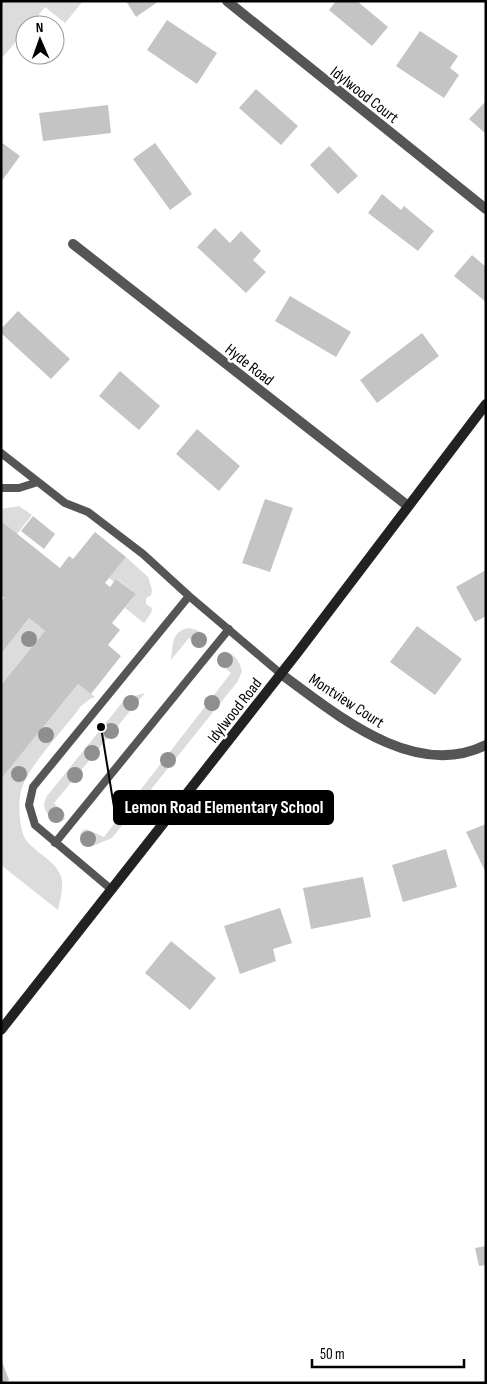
<svg xmlns="http://www.w3.org/2000/svg" width="487" height="1384" font-family="'Sofia Sans Condensed',sans-serif">
<rect width="100%" height="100%" fill="#fff"/>
<path fill="#dcdcdc" d="M1 1H83L65 23 45 7 30 25H25V31L1 59Z
M19 506 32 515 17 534 1 521V509Z
M126 557 148 577 152 590 151 595 146 598V604L152 608 151 613 144 623 125 608 136 594 117 579 114 582 109 578Z
M29 618 45 631 1 685V654Z
M189 628 197 630 207 637 206 641 201 648 189 638 171 660C173 645 171 631 189 628Z
M227 654C237 654 239 663 242 671L238 681 112 838 93 846 84 843 80 835 82 831 86 829 104 837 231 673 222 665 220 660 222 656Z
M78 684 95 697 90 699 81 706C65 729 28 765 21 791 18 803 19 830 26 840 29 844 34 848 37 851 47 859 59 866 62 880 63 889 60 901 58 910L1 865V779Z
M145 693 54 803 65 814 64 820 58 822C47 816 40 808 47 796L125 699Z"/>
<path fill="#c4c4c4" d="M126 1H159L136 17Z
M336 1H357L388 27 372 46 329 10Z
M167 20 217 53 197 84 147 50Z
M420 31 458 56 450 68 459 75 444 98 396 66Z
M256 89 298 126 281 145 239 108Z
M486 101V134L469 119Z
M108 105 111 133 43 141 39 113Z
M1 142 20 156 1 182Z
M155 143 192 194 170 210 133 159Z
M329 146 358 176 338 194 310 165Z
M382 194 401 210 404 206 434 231 418 251 368 213Z
M215 228 230 243 241 231 261 251 253 260 266 272 246 293 197 247Z
M472 255 486 267V302L454 276Z
M290 296 351 332 336 357 275 321Z
M18 311 70 359 51 379 1 333V329Z
M422 333 439 356 377 403 360 380Z
M120 371 160 406 139 430 99 396Z
M197 429 240 466 219 491 176 454Z
M265 499 293 508 270 572 242 563Z
M33 516 55 534 44 549 21 531Z
M1 521 60 568 69 556 73 559 95 532 126 557 105 583 110 587 116 579 136 594 112 623 120 630 108 645 121 656 91 694 78 684 1 779V685L45 631 29 618 1 654V602L4 598 1 595Z
M486 570V616L475 622 456 587Z
M417 626 462 659 435 695 390 662Z
M486 824V873L466 832Z
M446 849 457 887 403 902 392 865Z
M363 877 371 917 311 929 303 888Z
M280 908 292 943 273 949 276 961 240 974 224 926Z
M171 941 216 978 190 1010 145 973Z
M486 1246V1265L479 1266 475 1248Z
M1 1359 9 1380 4 1383H1Z"/>
<g fill="none" stroke-linecap="round" stroke-linejoin="round">
<path stroke="#555" stroke-width="8" d="M1 453 65 503 88 512 143 554 189 596
M1 488H19L38 482
M55 843 229 629
M112 890 35 825 29 805 33 787 189 596 281 674"/>
<path stroke="#555" stroke-width="10" d="M227 1 486 209
M73 244 408 506
M281 674C336 714 414 781 486 745"/>
<path stroke="#222" stroke-width="10" d="M1 1030 298 652 486 404"/>
</g>
<g fill="#8f8f8f">
<circle cx="29" cy="639" r="8"/>
<circle cx="199" cy="640" r="8"/>
<circle cx="225" cy="660" r="8"/>
<circle cx="131" cy="703" r="8"/>
<circle cx="212" cy="703" r="8"/>
<circle cx="111" cy="731" r="8"/>
<circle cx="46" cy="735" r="8"/>
<circle cx="92" cy="753" r="8"/>
<circle cx="168" cy="760" r="8"/>
<circle cx="19" cy="774" r="8"/>
<circle cx="75" cy="775" r="8"/>
<circle cx="56" cy="815" r="8"/>
<circle cx="88" cy="839" r="8"/>
</g>
<g text-anchor="middle" stroke-width="5" stroke-linejoin="round" paint-order="stroke">
<g font-size="16" fill="#000" stroke="#fff">
<text transform="translate(365 94) rotate(38)" y="6">Idylwood Court</text>
<text transform="translate(250 364) rotate(38)" y="6">Hyde Road</text>
<text transform="translate(347 700) rotate(33)" y="6">Montview Court</text>
<text transform="translate(234 710) rotate(-52)" y="6">Idylwood Road</text>
</g>
</g>
<path fill="none" stroke="#000" stroke-width="2" d="M101 727L114 807"/>
<circle fill="#000" stroke="#fff" stroke-width="2" cx="101" cy="727" r="5"/>
<rect fill="#000" stroke="#000" stroke-width="2" x="114" y="791" width="219" height="33" rx="5"/>
<g font-size="18" text-anchor="middle" font-weight="bold" fill="#fff">
<text x="224" y="813">Lemon Road Elementary School</text>
</g>
<rect width="487" height="1384" fill="none" stroke="#000000" stroke-width="5"/>
<g transform="translate(40 40) rotate(358)"><circle r="24" fill="#ffffff" stroke="#999999"/>
<path d="M0-4L9 19L0 12L-9 19Z" fill="#000000"/>
<text y="-8" font-size="14" font-weight="bold" text-anchor="middle" fill="#000000">N</text>
</g>
<path d="M312 1359v8h152v-8" fill="none" stroke="#000000" stroke-width="2.5"/>
<text x="320" y="1359" font-size="15" fill="#000000" stroke="#ffffff" stroke-width="4" paint-order="stroke">50 m</text>
</svg>
